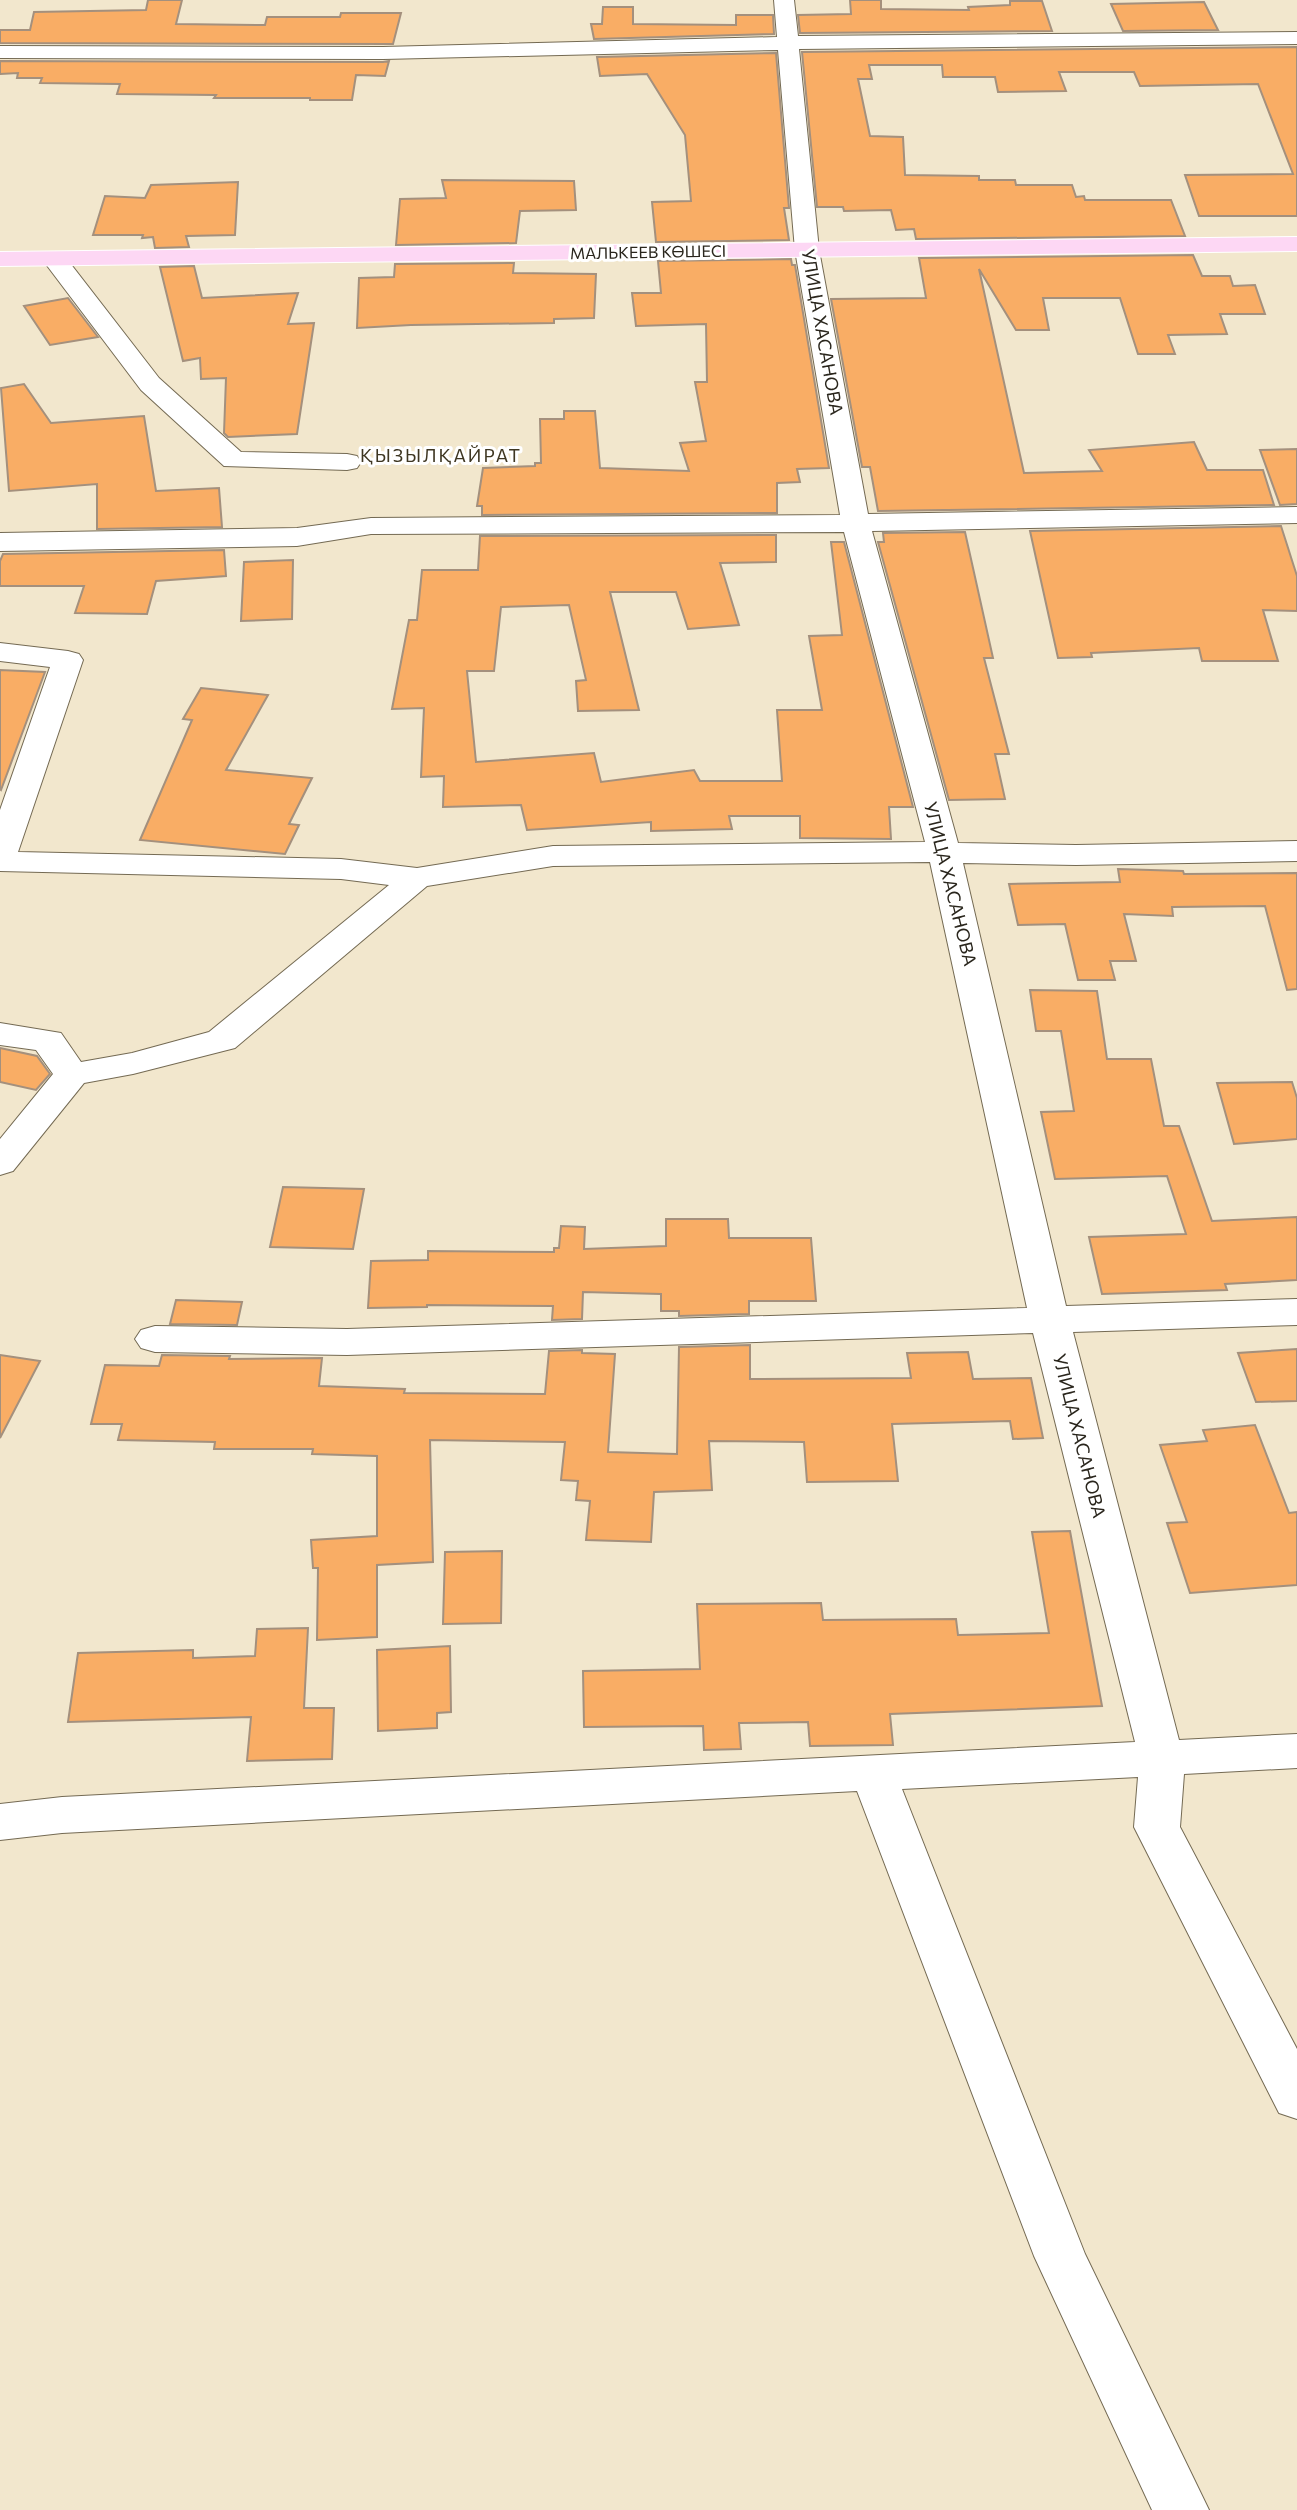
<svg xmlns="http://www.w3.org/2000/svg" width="1297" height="2510" font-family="Commissioner,sans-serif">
<rect width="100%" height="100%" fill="#f2e7cd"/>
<path fill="#f9ad65" stroke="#a4907d" stroke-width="2" d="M148 0H182L176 24 265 25 267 17H340L341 13H401L393 44 0 43V30H30L34 12 146 10Z
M850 0H881V9L969 10 968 7 1010 5V1H1042L1052 31 800 33 798 15 851 14Z
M1204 2 1218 30 1123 31 1111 4Z
M603 7H633V24L736 25V15H773L774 34 594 39 591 24H602Z
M1297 47V216H1199L1185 175 1293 174 1258 84 1140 86 1134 72H1059L1066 91 998 92 995 77H943L942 65H869L872 79H858L870 136 903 137 905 175 979 176V180H1015L1016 185H1072L1076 197 1084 196 1085 200H1171L1185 236 916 239 914 229 896 230 891 210 844 211 843 207H817L802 52Z
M776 53 789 208H784L789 240 656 242 652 202 691 201 685 135 647 74 600 76 597 57Z
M0 61 383 62 389 61 385 76 356 75 352 100H310V98H214L216 95 117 94 120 84 40 83 42 78H17L18 73 0 74Z
M442 180 574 181 576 210 520 211 516 243 396 245 400 199 446 198Z
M238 182 235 235 186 236 189 247 155 248 153 237 142 238 143 235H93L105 196 145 198 151 185Z
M1193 255 1202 276H1230L1233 286 1255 285 1265 314H1220L1227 334 1168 335 1175 354H1138L1120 298H1043L1049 330H1016L979 269 1024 473 1102 471 1089 450 1194 442 1207 470H1263L1274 505 878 511 870 467H862L831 299 926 298 919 258Z
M791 259 792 265H795L829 468 797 469 800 482 777 483V513L482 515V506H477L483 468 535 466V463H541L540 419H564V411H595L600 468 689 471 680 443 706 441 695 382H707L706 324 636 326 632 293H661L658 261Z
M514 263 513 273 596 274 594 318 554 319V323L411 325 357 328 359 278 394 277 395 264Z
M194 266 202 298 298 293 288 324 314 323 297 434 228 437 224 433 226 378 201 379 200 358 183 361 160 267Z
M68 298 98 337 50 345 24 306Z
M24 384 51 423 144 416 156 491 219 488 222 527 97 529V484L9 491 1 388Z
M1297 449V504L1280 505 1260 450Z
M1281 526 1297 576V611L1263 610 1278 661H1202L1199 648 1091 653 1092 657 1058 658 1030 531Z
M965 532 993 658H984L1009 754H995L1005 799 949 800 878 542H884L883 533Z
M776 535V562L720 563 739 625 688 629 676 592H610L639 710 578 711 576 681 586 680 569 605 501 607 494 671H467L476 762 594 753 601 782 694 770 700 781H782L777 710H822L809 636 842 635 831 542H844L913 807H889L891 839 800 838V816H729L732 829 651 831V822L527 830 521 805 443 807 444 776 421 777 424 708 392 709 409 620H417L422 570H478L480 536Z
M224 550 226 576 156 581 147 614 75 613 84 586H0V561L3 554Z
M293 560 292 619 241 621 244 562Z
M0 670 45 672 1 790 0 789Z
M201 688 268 695 226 770 312 778 289 824 299 825 285 854 140 840 192 720 183 719Z
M1118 869 1183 871 1184 874 1297 873V989L1287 990 1265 906 1172 907 1173 916 1124 914 1136 961H1110L1115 980H1078L1065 924 1018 925 1009 884 1120 882Z
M1030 990 1097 991 1107 1059H1151L1164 1126H1179L1212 1221 1297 1217V1280L1225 1284 1227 1290 1102 1294 1089 1237 1186 1234 1167 1176 1055 1179 1041 1112 1074 1111 1061 1031H1036Z
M0 1048 37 1056 50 1074 36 1090 0 1082Z
M1292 1082 1297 1098V1139L1234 1144 1217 1083Z
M283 1187 364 1189 353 1249 270 1247Z
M666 1219H728L729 1238H811L816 1301H749V1314L679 1316V1311H661V1294L583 1292 582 1319 552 1320 553 1306 427 1305V1307L368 1308 371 1261 428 1260V1251L554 1252V1248H559L561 1226 585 1227 584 1249 666 1246Z
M176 1300 242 1302 237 1325 170 1324Z
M750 1345V1379L911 1378 907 1353 968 1352 973 1379 1031 1378 1043 1438 1013 1439 1010 1421 892 1424 898 1481 807 1482 804 1442 709 1441 712 1490 654 1492 651 1542 586 1540 590 1501 576 1500 578 1481 561 1480 565 1442 430 1440 433 1562 377 1565V1637L317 1640 318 1568H313L311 1540 377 1536V1456L312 1454 313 1449H214L215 1442 118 1440 122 1424H91L105 1365 159 1366 162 1355 230 1356 229 1359 322 1358 319 1386 405 1389 404 1393 545 1394 549 1351 582 1350V1353L615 1354 608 1452 677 1454 679 1347Z
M1297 1349V1401L1256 1402 1238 1353Z
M0 1355 40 1361 0 1438Z
M1255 1425 1289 1513 1297 1512V1585L1190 1593 1167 1523 1187 1522 1160 1445 1207 1441 1203 1430Z
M1070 1531 1102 1706 890 1714 893 1745 810 1746 808 1722 739 1723 741 1749 704 1750 703 1726 584 1727 583 1671 700 1669 697 1604 821 1603 823 1620 956 1619 958 1635 1049 1633 1032 1532Z
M502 1551 501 1623 443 1624 445 1552Z
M308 1628 304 1708H334L332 1759 247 1761 251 1717 68 1722 78 1653 193 1650V1658L255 1656 257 1629Z
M450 1646 451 1712 437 1713V1728L378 1731 377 1650Z"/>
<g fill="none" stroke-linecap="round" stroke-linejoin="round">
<g stroke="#746a53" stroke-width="2">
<path id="minor" d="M774 0H794L798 36 1297 32V44L799 49 819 250 868 514 1297 507V523L872 531 958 843 1076 845 1297 841V861L1076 865 963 863 1066 1306 1297 1299V1325L1073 1332 1179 1740 1297 1734V1768L1184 1774 1180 1827 1297 2049V2119L1279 2113 1134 1827 1138 1777 902 1789 1085 2254 1209 2510H1152L1034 2256 857 1791 62 1833 0 1840V1804L62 1797 1135 1742 1033 1333 347 1355 155 1352 141 1348 135 1339 141 1330 155 1326 347 1329 1027 1308 930 862 553 866 427 886 235 1048 133 1074 84 1083 13 1171 0 1175V1139L53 1074 36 1050 0 1045V1023L61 1033 81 1062 132 1053 209 1032 389 885 341 879 0 871V810L50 667 0 661V643L68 651 79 654 83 660 18 852 341 859 417 868 553 846 925 842 844 532 371 534 297 546 0 551V533L297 528 371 518 840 515 795 250 778 50 383 59 0 58V46L383 47 777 37Z
M54 252 63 254 159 378 241 452 347 454 357 456 361 462 357 468 347 470 224 466 141 390 42 259 45 254Z"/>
</g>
<g stroke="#fff" stroke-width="2">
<path id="major" d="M1297 237V251L0 266V252Z"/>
</g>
<use href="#minor" fill="#fff" fill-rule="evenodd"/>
<use href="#major" fill="#fdd7f4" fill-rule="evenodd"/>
</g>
<g text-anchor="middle" stroke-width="6" stroke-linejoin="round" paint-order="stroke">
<g font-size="16" fill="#2a261d" stroke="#fff">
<text transform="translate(648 252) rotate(-1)" y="6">МАЛЬКЕЕВ КӨШЕСІ</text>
</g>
<g font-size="18" fill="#2a261d" stroke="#fff">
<text transform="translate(822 332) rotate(80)" y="6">УЛИЦА ХАСАНОВА</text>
<text transform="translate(950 884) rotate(76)" y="6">УЛИЦА ХАСАНОВА</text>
<text transform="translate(1079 1436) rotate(76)" y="6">УЛИЦА ХАСАНОВА</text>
</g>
<g font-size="18" letter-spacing="2" fill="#3e3621" stroke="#fff">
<text x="441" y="462">ҚЫЗЫЛҚАЙРАТ</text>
</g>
</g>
</svg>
